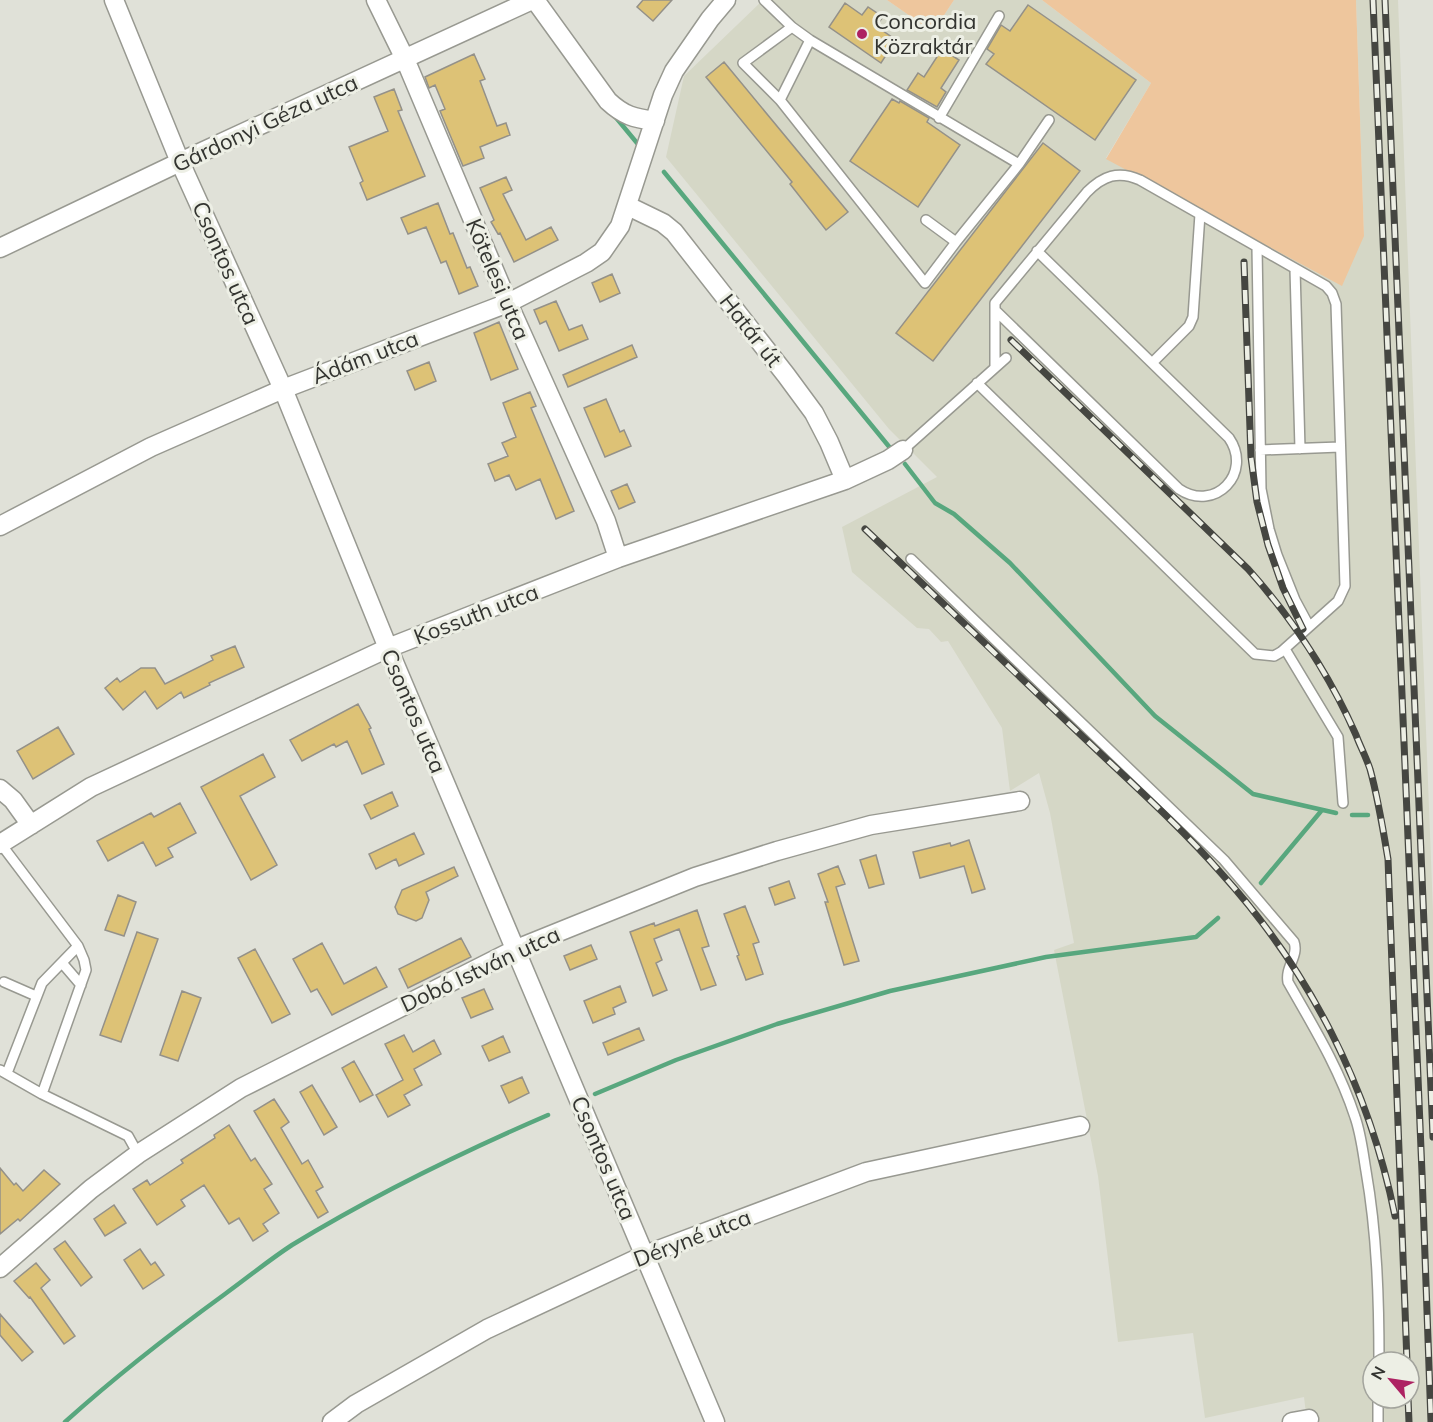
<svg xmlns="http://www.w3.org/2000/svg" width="1433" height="1422" font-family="Mulish,sans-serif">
<rect width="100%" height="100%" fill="#e0e1d8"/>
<path fill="#d5d7c6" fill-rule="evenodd" d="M763 0H887L933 32 954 0H1042L1151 83 1106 158 1364 236 1356 0H1398L1433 912V1422H1307L1304 1397 1205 1418 1193 1333 1118 1342 1098 1176 1054 950 1074 943 1050 813 1039 773 1010 791 1002 728 948 641 941 642 929 629 917 628 852 572 842 527 937 477 889 429 666 157 684 76ZM1373 1362H1409V1398H1373Z"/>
<path fill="#eec69d" d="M887 0H954L933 32Z
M1042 0H1356L1364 236 1342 286 1106 159 1151 83Z"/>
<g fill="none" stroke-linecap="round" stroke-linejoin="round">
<path stroke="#58a77e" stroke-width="4.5" d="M613 114 637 143
M664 172 891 449
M905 464 935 503 954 514 1010 563 1155 716 1253 794 1336 813
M1352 815H1368
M1261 883 1322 810
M595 1094 676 1060 777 1024 890 991 1046 957 1196 937 1218 918
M65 1422C116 1376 170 1334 225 1294 247 1278 269 1260 292 1245 374 1195 460 1153 548 1115"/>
</g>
<path fill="#ddc276" stroke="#949189" stroke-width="1.5" d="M643 0H672L653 21 637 7Z
M845 3 862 15 868 7 883 17 876 26 896 40 881 63 829 27Z
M1028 5 1136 80 1095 140 986 64 994 54 987 49 1001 25 1010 31Z
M942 49 959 60 941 88 946 92 937 107 907 90 918 73 924 77Z
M474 54 485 79 480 81 497 126 506 123 510 135 480 147 484 158 463 166 440 111 445 109 435 85 429 88 425 77Z
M724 62 848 212 826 230 790 184 792 182 706 77Z
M394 89 402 110 398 111 425 176 367 200 360 183 363 181 349 147 388 131 374 97Z
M892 99 899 103 900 101 929 118 927 122 960 145 918 207 850 161Z
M1043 143 1080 171 933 361 896 333Z
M506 177 512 190 503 194 526 240 551 227 558 240 514 262 500 233 498 234 491 222 494 220 480 188Z
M438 203 450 234 453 233 467 268 470 267 478 286 459 294 446 261 441 263 426 227 408 234 401 218Z
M612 274 620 293 600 302 592 283Z
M556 301 569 330 582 325 588 339 559 351 546 321 540 324 534 310Z
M499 322 518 369 491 380 474 333Z
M632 345 637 357 568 387 563 375Z
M429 362 436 381 415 390 407 371Z
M530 392 536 406 531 408 574 511 556 519 540 479 516 490 509 475 495 481 488 464 508 456 502 443 516 437 503 403Z
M606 399 620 432 624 430 631 446 605 457 584 408Z
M627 484 635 502 619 509 611 491Z
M235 646 244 667 209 683 210 685 184 698 181 692 157 709 145 691 123 710 105 688 117 678 120 682 141 668H155L165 684 213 660 211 656Z
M358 704 371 728 369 729 384 764 362 774 347 741 336 747 334 744 302 761 290 740Z
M58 727 74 754 33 779 17 751Z
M263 754 275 777 240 796 277 865 251 880 201 787Z
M392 792 398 806 371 819 364 805Z
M180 803 196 833 168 848 173 857 156 866 143 842 108 861 97 841 151 813 154 817Z
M414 833 424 854 399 866 396 859 376 869 369 854Z
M969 840 985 889 972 893 964 866 920 878 913 852 950 843 951 846Z
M876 855 884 884 869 888 860 860Z
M838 866 845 884 836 887 859 961 844 965 825 902H828L818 874Z
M454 867 458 876 426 892 429 900 422 918 416 921 398 914 395 907 402 890Z
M789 881 795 898 775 905 769 888Z
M118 895 136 902 124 936 105 930Z
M745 906 759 942 753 944 763 974 746 980 737 956 739 955 724 914Z
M697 910 709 946 702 948 716 985 701 990 679 929 654 939 662 960 656 963 667 990 653 996 630 932 654 923 655 926Z
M137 932 158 939 121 1042 100 1035Z
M461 938 471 957 408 988 399 969Z
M322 943 344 984 376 967 387 987 332 1015 317 989 311 992 293 959Z
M591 945 597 959 570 970 564 956Z
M255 949 290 1014 272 1023 238 958Z
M620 986 626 1002 613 1008 615 1014 593 1023 584 1001Z
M484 989 493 1009 471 1018 462 998Z
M182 991 201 998 178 1061 160 1055Z
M639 1028 644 1040 608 1055 603 1043Z
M404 1035 413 1052 434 1040 441 1054 414 1069 422 1085 404 1095 410 1105 388 1117 376 1095 403 1080 385 1044Z
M503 1036 510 1052 489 1061 482 1046Z
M354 1061 373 1095 360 1102 342 1068Z
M522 1077 529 1093 509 1103 501 1086Z
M312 1085 337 1127 324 1135 300 1092Z
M274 1099 289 1122 281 1128 302 1164 308 1160 323 1187 316 1191 328 1212 318 1218 254 1111Z
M229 1125 251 1161 255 1158 272 1184 264 1189 279 1213 263 1224 268 1231 253 1241 239 1218 229 1224 204 1185 181 1200 185 1206 157 1225 133 1189 147 1180 150 1185 183 1163 181 1160 215 1138 214 1135Z
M0 1168 14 1185 16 1183 23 1191 44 1170 60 1184 20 1221 18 1219 0 1234Z
M114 1205 126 1223 105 1236 94 1219Z
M65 1241 92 1277 81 1286 54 1249Z
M140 1249 151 1265 155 1262 164 1275 143 1289 124 1260Z
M36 1263 50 1280 41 1288 75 1336 64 1344 30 1297 29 1298 14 1281Z
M0 1314 33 1352 22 1361 0 1335Z"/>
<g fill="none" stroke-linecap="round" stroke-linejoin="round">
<g stroke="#989991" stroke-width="12">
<path id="service" d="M764 0 792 27 810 40 1019 164
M792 27 743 63 780 100 925 283 956 242
M780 100 810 40
M939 118 999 16
M926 220 956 242 1019 164 1049 120
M1257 247 1261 489 1269 529 1277 555 1295 600 1309 626
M1295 269 1300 449
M995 310 1179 489C1215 513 1253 473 1229 438L1037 251
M1152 363 1189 326 1193 317 1200 214
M977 383 1255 654 1274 656 1281 652 1338 601 1345 586 1336 304 1332 293 1326 286 1140 180C1118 170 1103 176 1087 192L995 303V367
M903 450 1006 358
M1260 450 1340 447
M911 559 1224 860 1294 942C1299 956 1285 967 1288 982 1313 1026 1339 1068 1355 1117 1361 1134 1363 1153 1366 1171 1377 1234 1379 1298 1379 1362
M1285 649 1338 737 1343 803
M1 844 78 946 84 960 86 970 42 1094
M63 964 81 985
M4 982 36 996
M0 1070 42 1094 128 1136 138 1154
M7 1073 42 983 78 946
M1378 1422V1398"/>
</g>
<g stroke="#989991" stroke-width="21">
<path id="minor" d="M114 0 180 162 283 389 388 648 715 1422
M376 0 405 59 508 303 606 521 618 558
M535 0 608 101C624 116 634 118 655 121
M628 206 663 223 674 232 786 375 814 413 829 442 845 480
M0 248 180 162 532 0
M0 526 151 447 283 389 508 303 586 263 602 252 620 226 663 95 674 71 710 19 726 0
M0 789 13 800 31 825
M0 844 91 787 388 648 618 558 845 480 888 460 903 450
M0 1268 91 1189 138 1154 241 1088 514 950 695 877 777 851 871 825 1020 801
M332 1422 356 1404 487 1329 645 1255 866 1172 1080 1126
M1292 1422 1309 1419"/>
</g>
<use href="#service" stroke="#fff" stroke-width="9"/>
<use href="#minor" stroke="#fff" stroke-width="18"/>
<g stroke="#454641" stroke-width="7">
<path id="rail" d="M1373 0 1422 1173 1431 1422
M1385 0 1433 1137
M1244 262 1251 457 1257 502 1268 545 1283 588 1303 629
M1011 340 1248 569C1292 618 1329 674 1356 735 1360 746 1366 757 1370 769 1378 798 1383 829 1388 859L1407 1362
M865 529C937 598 1009 667 1082 736 1129 781 1178 824 1221 873 1309 970 1369 1087 1395 1216
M1408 1398 1409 1422"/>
</g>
<use href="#rail" stroke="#edefe5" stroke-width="4.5" stroke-dasharray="14" stroke-linecap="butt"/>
</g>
<circle fill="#ad2262" stroke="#edefe5" stroke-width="2" cx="862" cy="34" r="6"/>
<g text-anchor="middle" stroke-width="6" stroke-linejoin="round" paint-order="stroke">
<g font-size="22" fill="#333430" stroke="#edefe5" text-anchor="start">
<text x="874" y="29">Concordia<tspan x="874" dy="25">Közraktár</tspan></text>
</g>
<g font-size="22" fill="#333430" stroke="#edefe5">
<text transform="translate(265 123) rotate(-25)" y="8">Gárdonyi Géza utca</text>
<text transform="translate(226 263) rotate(66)" y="8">Csontos utca</text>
<text transform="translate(498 279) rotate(67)" y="8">Kötelesi utca</text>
<text transform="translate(751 330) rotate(52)" y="8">Határ út</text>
<text transform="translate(365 357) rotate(-21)" y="8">Ádám utca</text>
<text transform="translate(476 614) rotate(-21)" y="8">Kossuth utca</text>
<text transform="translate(414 711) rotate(67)" y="8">Csontos utca</text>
<text transform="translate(480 969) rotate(-25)" y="8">Dobó István utca</text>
<text transform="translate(604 1158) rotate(67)" y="8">Csontos utca</text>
<text transform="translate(692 1238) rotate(-21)" y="8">Déryné utca</text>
</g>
</g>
<g transform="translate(1391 1380) rotate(299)"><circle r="28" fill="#edefe5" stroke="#a3a49d" stroke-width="1.5"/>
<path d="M0-4.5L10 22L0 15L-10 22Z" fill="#ad2262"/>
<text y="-9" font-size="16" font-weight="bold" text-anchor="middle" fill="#333430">N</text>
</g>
</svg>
